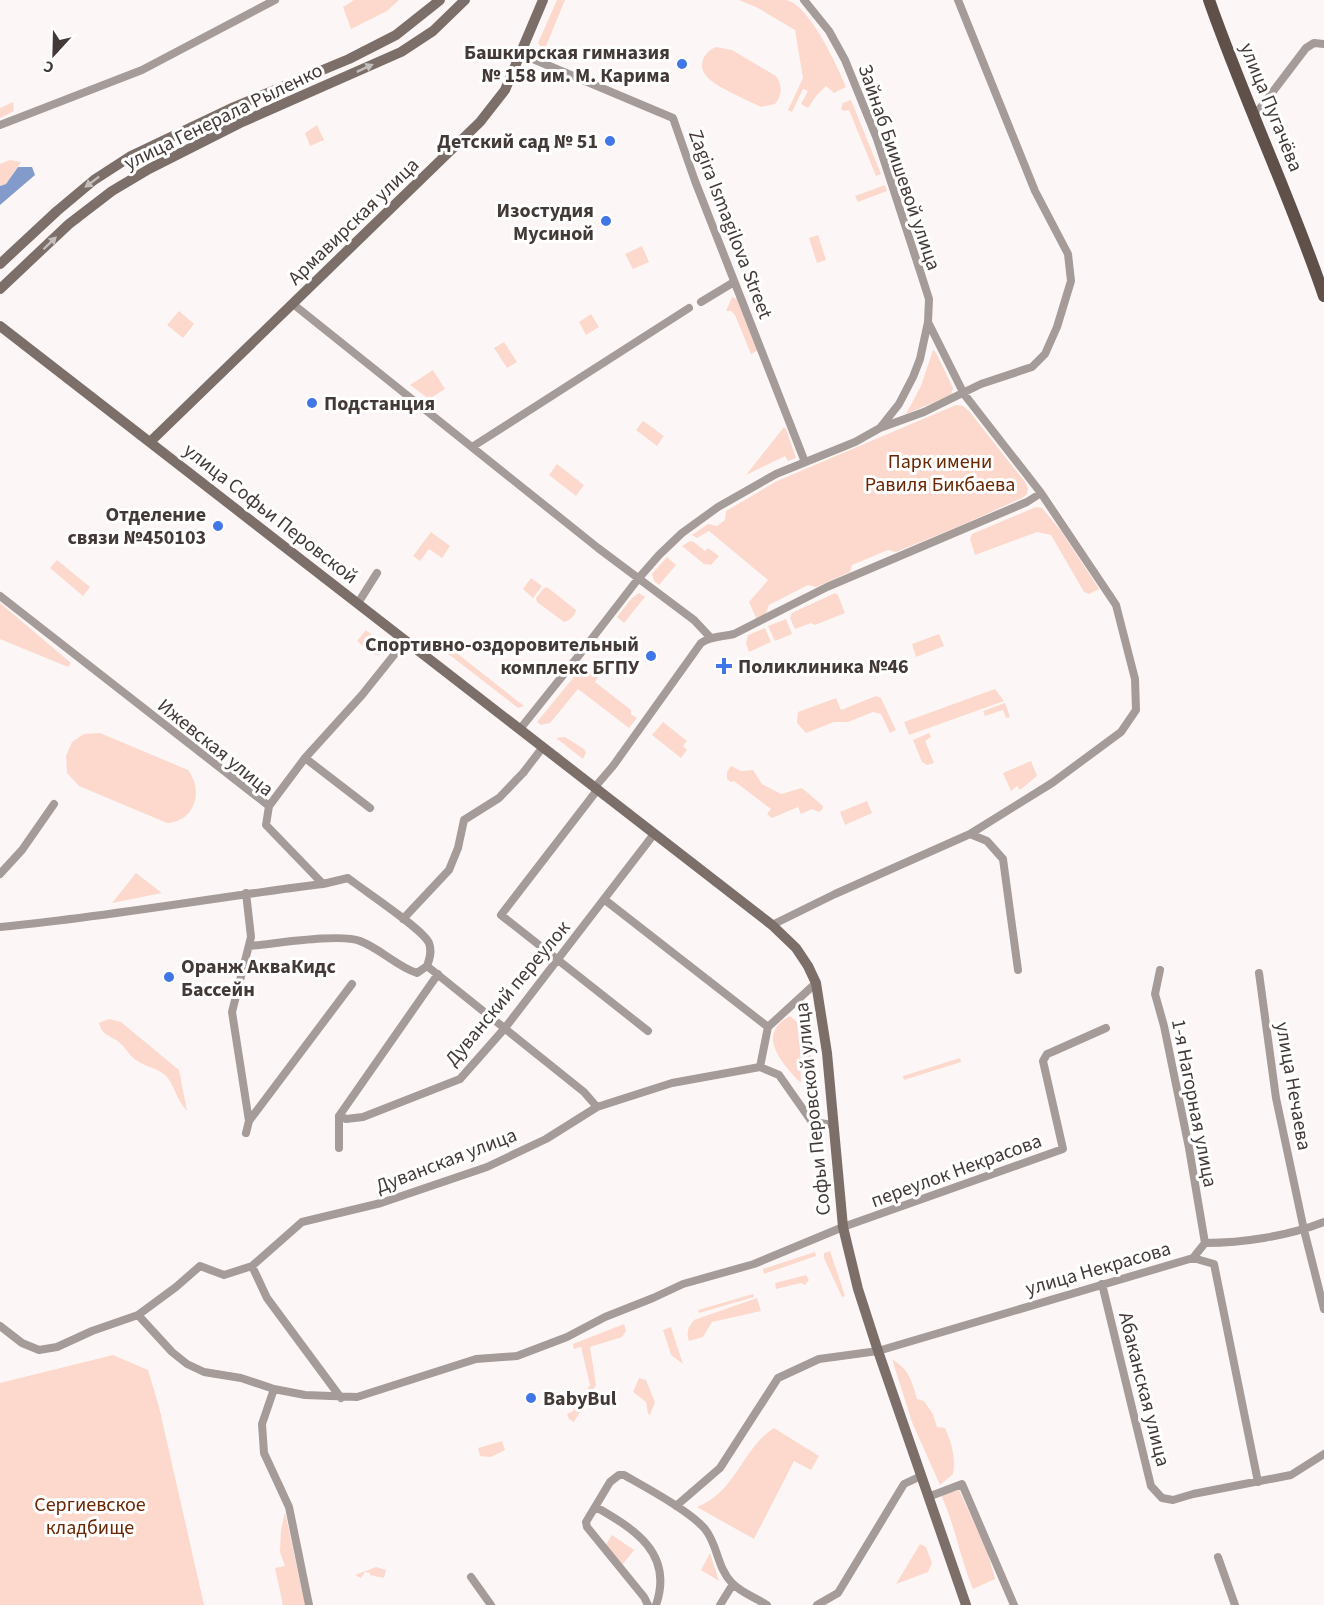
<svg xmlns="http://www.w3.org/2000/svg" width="1324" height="1605" font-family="'Source Sans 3',sans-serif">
<rect width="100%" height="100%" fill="#fcf7f6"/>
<path fill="#fcd9cc" d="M354 0H399L387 11 351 29 343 7Z
M557 0H565L544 51 538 43Z
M739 0C754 0 772 0 786 0 809 4 838 67 846 87L834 93 826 86 816 96 808 108 801 104 808 91 803 89 792 112 788 110 803 78 795 30 758 8Z
M716 47 732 50 776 76C783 86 782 95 775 104L761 107C747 100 716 87 707 77 696 65 705 51 716 47Z
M851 100 881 174 876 176 849 110 844 111 841 109 843 103Z
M13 102 14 111 0 118V108Z
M317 125 324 140 310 146 305 133Z
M10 160 21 162 6 184 0 186V164Z
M885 185 887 191 858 202 855 196Z
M818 235 826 260 817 263 809 238Z
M642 246 649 262 633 269 625 254Z
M732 297 739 300 759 350 751 354 735 315 731 311H726Z
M179 311 194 324 183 338 167 325Z
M591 314 599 327 586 335 579 322Z
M504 342 517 362 507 368 494 348Z
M933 350 935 351 953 388 951 395 906 414 921 386Z
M433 370 445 389 429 399 410 385Z
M956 405 963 406 969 411 1025 482 1028 488 1027 494 1022 498 962 525 896 552 888 550 852 565 850 572 816 587 808 585 769 605 765 616 757 620 749 602 768 580 709 531 697 538 692 535 708 524 717 526 725 520 726 511 777 481Z
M643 421 664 436 657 446 636 430Z
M784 427 786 429 796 458 788 461 785 456 746 475Z
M557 464 584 485 576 496 549 475Z
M1036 507 1042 508 1061 531 1099 589 1089 594 1084 592 1051 535 1037 532 975 555 970 539 972 534Z
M431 532 450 546 442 558 429 549 420 561 413 556Z
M690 541 694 542 705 551 708 548 719 556 711 565 704 564 682 546Z
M667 557 676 565 659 585 654 581 652 574Z
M57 560 90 587 83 596 50 568Z
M531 578 542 586 533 598 523 589Z
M547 587 576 610C575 616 570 620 564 622L537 602 536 598 544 588Z
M639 593 645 597 624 623 617 617 632 598Z
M835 593 838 595 845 613 815 625 811 623 795 629 790 618 792 613Z
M0 603 71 663 68 667 0 639Z
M786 619 792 634 775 641 768 626Z
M765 628 771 642 749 652 746 643 748 635Z
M366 630 385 646 378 655 372 654 357 641Z
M939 634 944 646 916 657 912 644Z
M445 644 524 706 518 708 442 649Z
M582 667 598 677 595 682 631 710V714L637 718 629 728 578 689 550 723 541 725 537 722Z
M995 689 1004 701 909 735 904 722Z
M876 696 881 698 896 730 890 733 881 714 873 712 848 722H834L806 733 797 723 798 712 836 698 841 710Z
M1005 703 1010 717 1006 718 1003 710 985 716 983 711Z
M663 722 687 741 683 746 687 750 681 758 652 735Z
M100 733 188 770C204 791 195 821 167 823L79 786 67 773 66 756 72 742 84 734Z
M929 733 931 737 925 741 934 763 927 765 922 762 913 740Z
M565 737 584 749 586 753 583 759 556 738Z
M1031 761 1037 776 1020 790 1017 786 1011 791 1003 773Z
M731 766 741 771 753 770 762 784 781 794 802 788 823 806 822 810 819 812 812 809 801 814 798 807 772 818 767 814 771 809 734 781 731 782 727 779V772Z
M867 801 872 813 845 825 840 812Z
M136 873 162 893 112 903Z
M804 1000 818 1113 813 1109 801 1004Z
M790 1016 797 1022 800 1040 801 1083C782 1064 755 1034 790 1016Z
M109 1019 121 1022 179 1070 187 1111C176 1100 174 1083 165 1075 157 1068 147 1067 139 1062 131 1058 128 1051 122 1045 114 1036 102 1037 99 1023Z
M960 1058 961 1062 904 1080 903 1076Z
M830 1251 845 1296 842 1297 824 1258V1253Z
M815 1252 816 1256 764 1274 763 1269Z
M806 1275 809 1280 805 1285 801 1283 776 1289 775 1283Z
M753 1294 754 1297 699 1313 698 1310Z
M757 1298 761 1311 712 1322 703 1337 689 1341C686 1332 688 1327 694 1320Z
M624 1324 626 1331 622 1337 590 1347 596 1385 574 1422 569 1419 567 1414 573 1411 590 1385 581 1347 574 1349 573 1344Z
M671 1327 683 1364 671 1355 663 1330Z
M113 1355 148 1370 159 1407 204 1605H0V1383Z
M892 1359C910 1371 911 1379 917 1399L924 1401 933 1414 937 1427 945 1428C952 1444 956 1458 953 1474L940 1485 912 1422Z
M639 1378 646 1380 655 1402 650 1415 648 1414 646 1402 633 1392Z
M774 1428 819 1456 811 1470 794 1461 754 1539 697 1507C737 1491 742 1448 774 1428Z
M502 1441 505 1450 491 1457 480 1456 478 1448Z
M959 1490 988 1554 995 1579 973 1589C960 1558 955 1525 941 1495Z
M285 1512 305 1605H283L275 1568 285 1566 280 1552 281 1530Z
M612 1535 634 1550 623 1564 605 1546Z
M920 1544 926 1547 932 1563 928 1572 896 1584Z
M710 1553 719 1581 701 1570Z
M376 1567 386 1570 384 1578 370 1575V1573L365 1572 361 1578 355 1575Z"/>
<path fill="#829bcb" d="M18 167H32L35 175 0 205V186L6 184Z"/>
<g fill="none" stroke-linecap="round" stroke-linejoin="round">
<path stroke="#a59b98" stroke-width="8" d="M521 54 673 118 695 181 805 462
M1255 115 1306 48 1314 43 1324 44
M0 125 142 70 275 0
M701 302 734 282
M293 304 598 548 694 620 710 637
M928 322 964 394 1041 493 1116 605 1135 679 1136 710 1121 732 1052 783 970 834
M880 428 924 412 981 384 1032 367 1045 354 1057 327 1071 281 1068 254 1035 191 958 0
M472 447 689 308
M0 596 269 806
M358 603 377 573
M406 640 362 695 305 758 269 806 266 825 323 884 348 878C363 890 423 929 429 943 432 951 430 958 427 966L584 1092 597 1107
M520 729 580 654 638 579 659 555 682 533 718 507 776 474 855 442 880 428 899 404 913 377 920 359 928 322 929 299 921 274 877 139 845 60 829 31 804 0
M305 758 370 808
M595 787 613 766 701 643C711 636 722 637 734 634L827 587 1027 502 1041 493
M598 789 501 915 648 1031
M0 874 22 850 54 804
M246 893 251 937 232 1012 249 1121
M605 900 768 1027 760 1067
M403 919 449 870 458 848 464 820 499 798 523 773 543 747
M772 925 835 894 970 834 987 841 1003 859 1018 970
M0 927C108 917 215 897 323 884
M249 946C274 944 340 933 360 941 381 949 396 966 417 973L427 966
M1160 970 1155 994 1164 1026 1189 1148 1205 1243
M1259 973 1276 1098 1304 1230 1324 1309
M438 974 339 1116 346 1119 363 1117 460 1079 505 1028 654 834
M768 1027 816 983
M246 1133 249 1121 352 984
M339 1148V1116
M1193 1258 1214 1264 1258 1482
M252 1266 267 1298 341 1398
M1102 1284 1151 1486 1162 1498 1173 1500 1193 1494 1291 1475 1324 1454
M138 1315 172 1352 187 1364 204 1372 241 1378 274 1389 305 1395 357 1397 476 1359 517 1356 567 1337 605 1317 653 1298 683 1284 754 1264 843 1227 1063 1149 1043 1061 1047 1054 1052 1052 1106 1028
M0 1326 22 1343 39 1350 57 1347 92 1331 138 1315 176 1287 200 1266 224 1275 252 1266 302 1222 381 1203 487 1167 546 1139 597 1107 672 1083 760 1067 779 1075 812 1122 834 1125
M274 1389 262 1424 264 1453 289 1507 309 1605
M928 1497 962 1484 1014 1605
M676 1506 720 1468 778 1378 819 1359 878 1351 1193 1258 1205 1243C1242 1243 1289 1236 1324 1222
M596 1507C634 1529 674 1553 656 1605
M1218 1557 1235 1605
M471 1577 491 1605
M648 1605 644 1597 587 1527 586 1522 610 1482 619 1475H624C645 1487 690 1511 705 1529 718 1545 717 1568 732 1583 740 1592 756 1598 767 1605
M720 1605 733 1584
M817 1605 838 1593 904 1484 921 1476"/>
<path stroke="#7c6f6a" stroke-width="10" d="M0 264 57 211 94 180 131 156 234 107 349 59 396 35 440 0
M0 289 69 224 112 191 149 169 240 123 401 52 433 31 465 0
M0 326 772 925 796 948 808 966 816 983 827 1053 843 1227 858 1289 878 1351 966 1605
M151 441 480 122 505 90 543 0"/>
<path stroke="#60504a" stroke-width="12" d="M1209 0C1244 100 1290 196 1324 296"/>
</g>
<defs><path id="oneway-solid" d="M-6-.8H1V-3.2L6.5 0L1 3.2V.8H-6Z" transform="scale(1.5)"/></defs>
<g fill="#c4bebc">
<use href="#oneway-solid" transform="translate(365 68) rotate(-25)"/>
<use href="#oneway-solid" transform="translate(92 182) rotate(143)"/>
<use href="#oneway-solid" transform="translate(50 243) rotate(-44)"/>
</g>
<g fill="#4176e7" stroke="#fff" stroke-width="2">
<circle cx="682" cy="64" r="6"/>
<circle cx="610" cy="141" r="6"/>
<circle cx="606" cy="221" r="6"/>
<circle cx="312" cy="403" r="6"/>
<circle cx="218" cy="526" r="6"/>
<circle cx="651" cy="656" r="6"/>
<path d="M721 657h6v6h6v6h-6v6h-6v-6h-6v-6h6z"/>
<circle cx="169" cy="977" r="6"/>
<circle cx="531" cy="1398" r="6"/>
</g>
<g text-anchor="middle" stroke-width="6" stroke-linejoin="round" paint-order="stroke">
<g font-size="20" font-weight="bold" fill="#433a37" stroke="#fff" text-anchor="end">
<text x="670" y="59">Башкирская гимназия<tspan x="670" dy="23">№ 158 им. М. Карима</tspan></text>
<text x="598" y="148">Детский сад № 51</text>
<text x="594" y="217">Изостудия<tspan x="594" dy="23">Мусиной</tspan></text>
<text x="324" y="410" text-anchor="start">Подстанция</text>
<text x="206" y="521">Отделение<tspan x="206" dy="23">связи №450103</tspan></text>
<text x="639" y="651">Спортивно-оздоровительный<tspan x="639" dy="23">комплекс БГПУ</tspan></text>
<text x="738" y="673" text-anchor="start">Поликлиника №46</text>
<text x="181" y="973" text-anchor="start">Оранж АкваКидс<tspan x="181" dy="23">Бассейн</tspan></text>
<text x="543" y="1405" text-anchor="start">BabyBul</text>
</g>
<g font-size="20" fill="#433a37" stroke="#fff">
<text transform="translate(1272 107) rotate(68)" y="7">улица Пугачёва</text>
<text transform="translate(223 116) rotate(-26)" y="7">улица Генерала Рыленко</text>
<text transform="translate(900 167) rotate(71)" y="7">Зайнаб Биишевой улица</text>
<text transform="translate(353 221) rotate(-44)" y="7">Армавирская улица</text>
<text transform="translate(731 224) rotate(69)" y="7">Zagira Ismagilova Street</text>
<text transform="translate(271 513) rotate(38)" y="7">улица Софьи Перовской</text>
<text transform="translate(216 747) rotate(39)" y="7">Ижевская улица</text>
<text transform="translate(507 993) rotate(-50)" y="7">Дуванский переулок</text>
<text transform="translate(1294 1086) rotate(80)" y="7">улица Нечаева</text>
<text transform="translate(1195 1103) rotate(79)" y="7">1-я Нагорная улица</text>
<text transform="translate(812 1109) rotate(-96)" y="7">Софьи Перовской улица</text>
<text transform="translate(446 1160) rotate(-21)" y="7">Дуванская улица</text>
<text transform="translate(956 1170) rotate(-20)" y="7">переулок Некрасова</text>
<text transform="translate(1098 1268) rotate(-16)" y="7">улица Некрасова</text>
<text transform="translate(1145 1389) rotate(76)" y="7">Абаканская улица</text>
</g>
<g font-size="20" fill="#6a2502" stroke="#fff">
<text x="940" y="468">Парк имени<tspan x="940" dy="23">Равиля Бикбаева</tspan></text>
<text x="90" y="1511">Сергиевское<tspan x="90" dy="23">кладбище</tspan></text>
</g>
</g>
<g transform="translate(54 54) rotate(202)" stroke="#ffffff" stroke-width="4.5" paint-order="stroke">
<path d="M0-4.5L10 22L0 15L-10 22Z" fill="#433a37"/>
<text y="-9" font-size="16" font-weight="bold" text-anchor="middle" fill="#433a37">С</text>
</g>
</svg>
